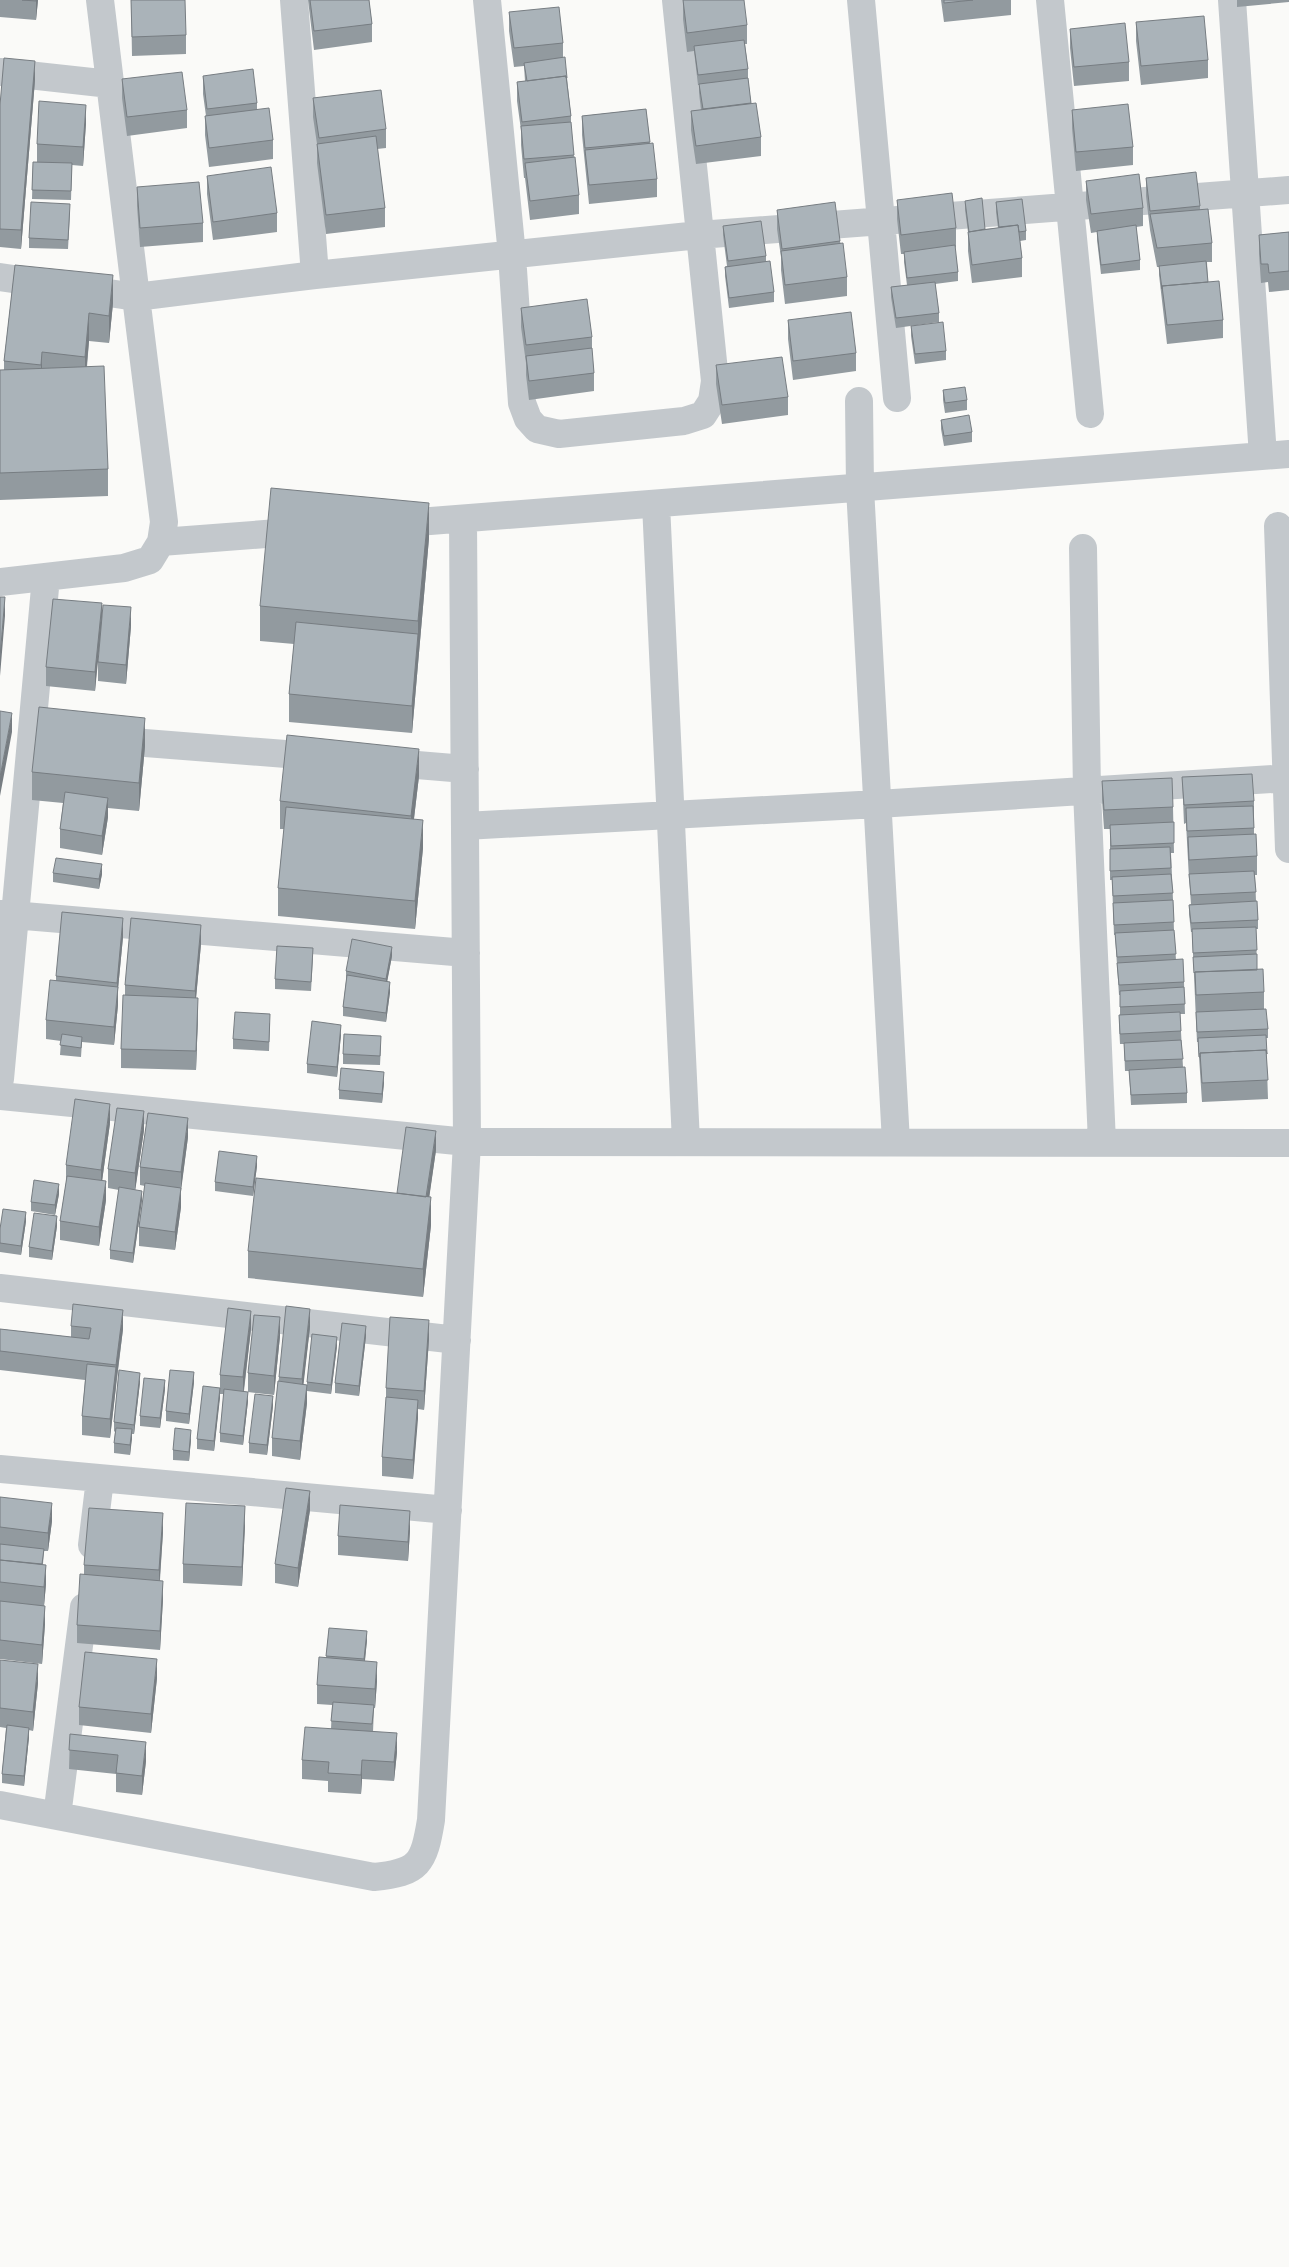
<svg xmlns="http://www.w3.org/2000/svg" width="1289" height="2267" font-family="'Sofia Sans Condensed',sans-serif">
<rect width="100%" height="100%" fill="#fafaf8"/>
<g fill="none" stroke-linecap="round" stroke-linejoin="round">
<path stroke="#c3c8cc" stroke-width="28" d="M294 0 315 275
M487 0 512 255 522 403 528 419 537 429 559 434 684 421 703 415 712 401 715 381 676 0
M861 0 897 398
M1050 0 1090 414
M1232 0 1263 456
M0 72 110 84
M0 277 136 297 100 0
M859 401 860 488 896 1142
M656 504 686 1142
M392 524 1289 454
M1278 526 1289 849
M161 542 304 531
M1083 548 1087 791 1102 1143
M0 582 124 568 150 560 161 542 164 522 136 297 315 275 699 235 1289 190
M107 740 324 757
M381 762 465 769
M465 826 878 804 1289 778
M0 914 466 953
M0 1079 46 577
M0 1096 467 1142 1289 1143
M0 1288 457 1340
M0 1469 448 1510
M92 1545 100 1479
M0 1805 374 1877C419 1873 424 1863 431 1820L467 1142 463 519
M57 1816 84 1607"/>
</g>
<path fill="#929a9f" d="M0 0H38L36 20 0 17Z
M131 0 186 35V54L132 56Z
M308 0H369L372 24V42L314 50Z
M683 0 747 25V44H745L748 69V79L751 103 761 137V156L696 164 691 130V111L701 110 699 93V85H698L694 51 687 52 683 19Z
M941 0H1011V15L944 22Z
M1237 0H1289V2L1237 7Z
M509 12 563 43V58L567 78 571 116V128L574 157 579 195V214L530 220 525 178H524L521 145V130L517 101V82L525 81 524 66 514 67 509 31Z
M1136 22 1208 60V78L1141 85 1136 41Z
M1070 29 1129 62V81L1074 86 1070 48Z
M203 76 257 103V109L273 140V159L209 167 205 135V116H206L203 94Z
M122 79 187 110V128L127 136 122 98Z
M35 80 21 249 0 247V105Z
M313 98 386 129V148L377 149 385 208V227L326 234 317 163V144L313 117Z
M646 109 650 144 657 179V197L589 204 582 135V116Z
M1072 110 1133 147V165L1076 171 1072 128Z
M86 123 83 166 72 165 71 200 32 199 33 162H37V144Z
M207 176 277 213V232L213 240 207 194Z
M1146 178 1200 206V210L1212 243V262H1207L1208 282 1223 320V338L1167 344 1159 275V267H1157L1150 230 1146 196Z
M1086 181 1143 208V226L1136 227 1140 260V270L1101 274 1097 240V232L1091 233 1086 200Z
M137 187 203 223V242L140 247 137 206Z
M897 200 956 228V247L955 248 958 272V281L935 284 939 313V322L896 328 891 297V287L907 285 904 262V254H901L897 219Z
M965 201 985 229 998 228 996 212V202L1026 231V240L1020 241 1022 258V277L972 283 968 251V232L965 210Z
M777 210 840 241 847 277V296L785 304 781 270V257L777 229Z
M70 213 68 249 29 248V238Z
M723 226 766 256V261L774 292V302L729 308 725 276V267L727 266 723 235Z
M1289 232V290L1269 292 1268 282 1261 283 1259 254V235Z
M15 265 113 303 109 343 89 341 87 367 108 469V496L0 500V370H4V361Z
M521 308 592 337V355L594 373V391L529 400 526 375V363L521 327Z
M788 320 856 353V371L793 380 788 339Z
M911 326 946 351V360L915 364 911 336Z
M716 365 788 397V415L722 424 716 384Z
M943 390 967 400V410L945 413 943 400Z
M941 420 972 432V442L944 446 941 429Z
M429 538 412 733 289 722V694L294 644 260 641V606Z
M102 603 95 691 46 686V667Z
M131 626 126 684 98 681V662Z
M145 746 139 811 108 808V817L102 855 60 848V829L63 803 32 800V772Z
M419 776 414 819 423 848 415 929 278 916V888L284 829H280V801Z
M1182 777 1254 801V834L1257 856V875H1255L1256 901 1258 920V929H1256L1257 970 1264 992V1009L1268 1029V1038H1266L1268 1099 1202 1102 1198 1042H1197L1192 932H1191L1189 914V905L1191 904 1189 878V879L1186 823 1184 824Z
M1102 781 1173 807 1174 853H1171L1173 900 1174 931 1176 960 1184 982 1185 1014H1180L1183 1067 1187 1093V1103L1131 1105 1129 1071H1125L1124 1044H1120L1119 1025V1015H1120V995H1119L1115 935H1114L1112 880H1110V829H1104L1102 800Z
M53 873 102 874 99 889 53 882Z
M123 937 118 989V1005L114 1045 82 1042 81 1057 60 1055 61 1041 46 1039V1020L56 981V976Z
M201 944 196 997 198 1016 196 1070 121 1068V1049L125 995V985Z
M392 956 387 981 390 992 386 1022 343 1016V1007L346 981V971Z
M313 958 311 991 275 989V979Z
M270 1023 269 1051 233 1049V1039Z
M341 1034 337 1077 307 1073V1064Z
M381 1046 380 1065 343 1064V1054Z
M384 1082 382 1103 339 1099V1090Z
M110 1123 102 1181 106 1200 99 1246 60 1240V1221L66 1183V1165Z
M144 1130 135 1190 142 1200 133 1263 110 1259V1250L119 1190 108 1188V1169Z
M188 1137 181 1188V1207L175 1250 139 1246V1227L145 1186 140 1185V1167Z
M436 1150 429 1197 431 1225 423 1297 248 1278V1251L397 1193Z
M257 1166 253 1196 215 1191V1182Z
M59 1194 55 1215 31 1211V1202Z
M26 1221 21 1255 0 1252V1229Z
M57 1226 52 1260 29 1257V1247Z
M71 1326 123 1329 110 1438 82 1435V1416L85 1380 0 1370V1329L71 1337Z
M310 1327 303 1384 307 1385V1382L337 1346 331 1394 307 1391V1403L300 1460 272 1456V1438L279 1377Z
M251 1329 244 1391 248 1401 243 1445 220 1442V1433L224 1394H220L214 1451 197 1449V1439L220 1388V1375Z
M280 1336 274 1395 248 1392V1373Z
M366 1336 359 1396 335 1393V1383Z
M429 1339 424 1410 418 1409 413 1479 382 1476V1457L386 1407V1388Z
M140 1382 134 1434H132L130 1455 114 1453V1443L115 1432 114 1431V1422Z
M194 1382 189 1424 166 1421V1411Z
M165 1389 160 1428 140 1426V1416Z
M273 1406 267 1455 249 1453V1443Z
M191 1439 189 1461 173 1460V1450Z
M0 1497 52 1521 48 1551H44L43 1564 46 1584 44 1605 45 1624 42 1664 0 1659Z
M310 1510 298 1587 275 1583V1564Z
M245 1525 242 1586 183 1583V1564Z
M410 1530 408 1561 338 1555V1536Z
M163 1532 160 1580 163 1599 160 1650 77 1643V1625L84 1575V1565Z
M329 1628 367 1640 365 1661 377 1681 375 1708H374L373 1732 397 1752 394 1781 362 1779 361 1794 328 1792V1781L302 1779V1760L331 1729 332 1705 317 1704V1685L326 1658Z
M0 1660 38 1683 33 1731 29 1730V1737L24 1786 2 1783V1774L6 1728 0 1727Z
M157 1678 151 1733 79 1725V1707Z
M70 1734 146 1761 142 1795 116 1792V1774L69 1769Z"/>
<path fill="#777d82" d="M36 0H38L36 20Z
M35 61V80L21 249V230Z
M86 105V123L83 166V147Z
M113 275V303L109 343V316Z
M89 313V341L85 384V357Z
M42 352V379L41 393V365Z
M429 503V538L412 733V706L418 637V621Z
M5 597V616L0 676V657Z
M102 603V622L95 691V672Z
M131 607V626L126 684V665Z
M12 713V732L0 796V777Z
M145 718V746L139 811V783Z
M419 749V776L411 843V816Z
M108 798V817L102 855V836Z
M423 820V848L415 929V901Z
M102 864V874L99 889V879Z
M123 918V937L118 989V1005L114 1045V1027L117 999V983Z
M201 925V944L195 1010V991Z
M392 947V956L386 988V979Z
M390 982V992L386 1022V1013Z
M198 998V1016L196 1070V1051Z
M341 1025V1034L337 1077V1067Z
M384 1072V1082L382 1103V1094Z
M110 1104V1123L101 1189V1170Z
M144 1111V1130L135 1192V1173Z
M188 1118V1137L181 1191V1172Z
M436 1131V1150L426 1220V1201Z
M257 1156V1166L253 1196V1187Z
M106 1181V1200L99 1246V1227Z
M59 1184V1194L55 1215V1205Z
M181 1188V1207L175 1250V1232Z
M142 1191V1200L133 1263V1253Z
M431 1197V1225L423 1297V1269Z
M26 1212V1221L21 1255V1246Z
M57 1216V1226L52 1260V1251Z
M310 1309V1327L302 1398V1379Z
M123 1310V1329L116 1384V1365Z
M251 1311V1329L243 1396V1377Z
M280 1317V1336L274 1395V1376Z
M429 1320V1339L424 1410V1391Z
M366 1326V1336L359 1396V1386Z
M337 1337V1346L331 1394V1385Z
M116 1367V1386L110 1438V1419Z
M194 1372V1382L189 1424V1414Z
M140 1373V1382L134 1434V1425Z
M165 1380V1389L160 1428V1418Z
M307 1385V1403L300 1460V1441Z
M220 1388V1398L214 1451V1441Z
M248 1392V1401L243 1445V1436Z
M273 1396V1406L267 1455V1445Z
M418 1400V1419L413 1479V1460Z
M132 1429V1439L130 1455V1445Z
M191 1430V1439L189 1461V1452Z
M310 1491V1510L298 1587V1568Z
M52 1503V1521L48 1551V1533Z
M245 1506V1525L242 1586V1567Z
M410 1511V1530L408 1561V1542Z
M163 1513V1532L159 1589V1570Z
M46 1565V1584L44 1606V1587Z
M163 1581V1599L160 1650V1631Z
M45 1606V1624L42 1664V1645Z
M367 1631V1640L364 1668V1659Z
M157 1659V1678L151 1733V1714Z
M377 1662V1681L375 1708V1689Z
M38 1664V1683L33 1731V1712Z
M29 1728V1737L24 1786V1776Z
M397 1733V1752L394 1781V1762Z
M146 1742V1761L142 1795V1776Z
M362 1760V1779L361 1794V1775Z"/>
<path fill="#aab3b9" stroke="#777d82" d="M22 0H36V1Z
M131 0H185L186 35 132 37Z
M310 0H369L372 24 314 31Z
M683 0H744L747 25 687 33Z
M944 0H973L944 3Z
M559 7 563 43 514 48 509 12Z
M1204 16 1208 60 1141 66 1136 22Z
M1125 23 1129 62 1074 67 1070 29Z
M744 40 748 69 698 75 694 46Z
M565 57 567 78H566V76L527 81 524 63Z
M4 58 35 61 21 230 0 229V105Z
M253 69 257 103 207 109 203 76Z
M182 72 187 110 127 117 122 79Z
M566 76 571 116 522 122 517 82Z
M748 78 751 103 703 109 699 84Z
M381 90 386 129 319 138 313 98Z
M39 101 86 105 83 147 37 144Z
M756 103 761 137 696 146 691 111Z
M1128 104 1133 147 1076 152 1072 110Z
M269 108 273 140 209 148 205 116Z
M646 109 650 142 585 148 582 116Z
M571 122 574 155 524 159 521 126Z
M376 136 385 208 326 215 317 144Z
M653 143 657 179 589 185 585 150Z
M575 157 579 195 530 201 525 163Z
M33 162 72 163 71 191 32 190Z
M271 167 277 213 213 222 207 176Z
M1196 172 1200 206 1150 211 1146 178Z
M1139 174 1143 208 1091 214 1086 181Z
M199 182 203 223 140 228 137 187Z
M952 193 956 228 901 235 897 200Z
M982 198 985 229 969 232 965 201Z
M1022 199 1026 231 1019 232 1018 225 999 227 996 202Z
M31 202 70 204 68 240 29 238Z
M835 202 840 241 782 249 777 210Z
M1208 209 1212 243 1157 248 1150 214Z
M761 221 766 256 728 261 723 226Z
M1018 225 1022 258 972 265 968 232Z
M1136 225 1140 260 1101 265 1097 231Z
M1289 232V271L1269 273 1268 264H1261L1259 235Z
M843 243 847 277 785 285 781 251Z
M955 245 958 272 907 278 904 252Z
M770 261 774 292 729 298 725 267Z
M1206 261 1208 282 1162 286V289L1159 266Z
M15 265 113 275 109 316 89 313 85 357 42 352 41 365 4 361Z
M1219 281 1223 320 1167 325 1162 286Z
M935 282 939 313 896 318 891 287Z
M587 299 592 337 526 345 521 308Z
M851 312 856 353 793 361 788 320Z
M943 322 946 351 915 354 911 326Z
M592 348 594 373 529 381 526 356Z
M782 357 788 397 722 405 716 365Z
M104 366 108 469 0 473V370Z
M965 387 967 400 945 403 943 390Z
M969 415 972 432 944 436 941 420Z
M271 488 429 503 418 621 260 606Z
M0 597H5L0 657Z
M53 599 102 603 95 672 46 667Z
M103 605 131 607 126 665 98 662Z
M296 622 418 634 412 706 289 694Z
M39 707 145 718 139 783 32 772Z
M0 711 12 713 0 777Z
M287 735 419 749 411 816 280 801Z
M1252 774 1254 801 1184 805 1182 777Z
M1172 778 1173 807 1104 810 1102 781Z
M65 792 108 798 102 836 60 829Z
M1253 806 1254 828 1187 831 1186 808Z
M286 807 423 820 415 901 278 888Z
M1174 822V843L1111 846 1110 825Z
M1256 834 1257 856 1189 860 1188 837Z
M1170 847 1171 868 1110 871V849Z
M56 858 102 864 99 879 53 873Z
M1254 871 1256 892 1191 895 1189 874Z
M1171 874 1173 893 1113 896 1112 877Z
M1173 900 1174 922 1114 925 1113 903Z
M1257 901 1258 920 1191 923 1189 905Z
M62 912 123 918 117 983 56 976Z
M131 918 201 925 195 991 125 985Z
M1256 927 1257 950 1193 953 1192 929Z
M1174 930 1176 954 1117 957 1115 933Z
M352 939 392 947 386 979 346 971Z
M277 946 313 948 311 982 275 979Z
M1257 954V970L1195 972 1194 973 1193 957Z
M1183 959 1184 982 1119 985 1117 963Z
M1263 969 1264 992 1196 995 1195 972Z
M347 975 390 982 386 1013 343 1007Z
M50 980 118 987 114 1027 46 1020Z
M1184 987 1185 1004 1120 1007V991Z
M123 995 198 998 196 1051 121 1049Z
M1266 1009 1268 1029 1197 1032 1196 1012Z
M235 1012 270 1014 269 1042 233 1039Z
M1180 1012 1181 1031 1120 1034 1119 1015Z
M312 1021 341 1025 337 1067 307 1064Z
M62 1034 82 1037 81 1048 60 1045Z
M344 1034 381 1036 380 1056 343 1054Z
M1266 1035 1267 1054 1266 1050 1200 1053V1057H1199L1198 1038Z
M1181 1040 1183 1059 1125 1061 1124 1043Z
M1266 1050 1268 1080 1202 1083 1200 1053Z
M1185 1067 1187 1093 1131 1095 1129 1070Z
M341 1068 384 1072 382 1094 339 1090Z
M75 1099 110 1104 101 1170 66 1165Z
M117 1108 144 1111 135 1173 108 1169Z
M148 1113 188 1118 181 1172 140 1167Z
M406 1127 436 1131 426 1197 397 1193Z
M219 1151 257 1156 253 1187 215 1182Z
M67 1176 106 1181 99 1227 60 1221Z
M256 1178 431 1197 423 1269 248 1251Z
M34 1180 59 1184 55 1205 31 1202Z
M145 1183 181 1188 175 1232 139 1227Z
M119 1187 142 1191 133 1253 110 1250Z
M3 1209 26 1212 21 1246 0 1243V1229Z
M34 1213 57 1216 52 1251 29 1247Z
M73 1304 123 1310 116 1365 0 1351V1329L89 1339 91 1328 71 1326Z
M286 1306 310 1309 302 1379 279 1377Z
M228 1308 251 1311 243 1377 220 1375Z
M254 1315 280 1317 274 1376 248 1373Z
M390 1317 429 1320 424 1391 386 1388Z
M342 1323 366 1326 359 1386 335 1383Z
M312 1334 337 1337 331 1385 307 1382Z
M87 1364 116 1367 110 1419 82 1416Z
M119 1370 140 1373 134 1425 114 1422Z
M170 1370 194 1372 189 1414 166 1411Z
M144 1378 165 1380 160 1418 140 1416Z
M278 1381 307 1385 300 1441 272 1438Z
M203 1386 220 1388 214 1441 197 1439Z
M224 1389 248 1392 243 1436 220 1433Z
M255 1394 273 1396 267 1445 249 1443Z
M386 1397 418 1400 413 1460 382 1457Z
M116 1428 132 1429 130 1445 114 1443Z
M175 1428 191 1430 189 1452 173 1450Z
M286 1488 310 1491 298 1568 275 1564Z
M0 1497 52 1503 48 1533 0 1527Z
M186 1503 245 1506 242 1567 183 1564Z
M340 1505 410 1511 408 1542 338 1536Z
M89 1508 163 1513 159 1570 84 1565Z
M0 1544 44 1549 42 1564 0 1560Z
M0 1560 46 1565 44 1587 0 1582Z
M80 1574 163 1581 160 1631 77 1625Z
M0 1601 45 1606 42 1645 0 1640Z
M329 1628 367 1631 364 1659 326 1656Z
M85 1652 157 1659 151 1714 79 1707Z
M319 1657 377 1662 375 1689 317 1685Z
M0 1660 38 1664 33 1712 0 1708Z
M333 1702 374 1705 372 1724 331 1721Z
M7 1725 29 1728 24 1776 2 1774Z
M305 1727 397 1733 394 1762 362 1760 361 1775 328 1773 329 1762 302 1760Z
M70 1734 146 1742 142 1776 116 1773 118 1755 69 1750Z"/>
</svg>
